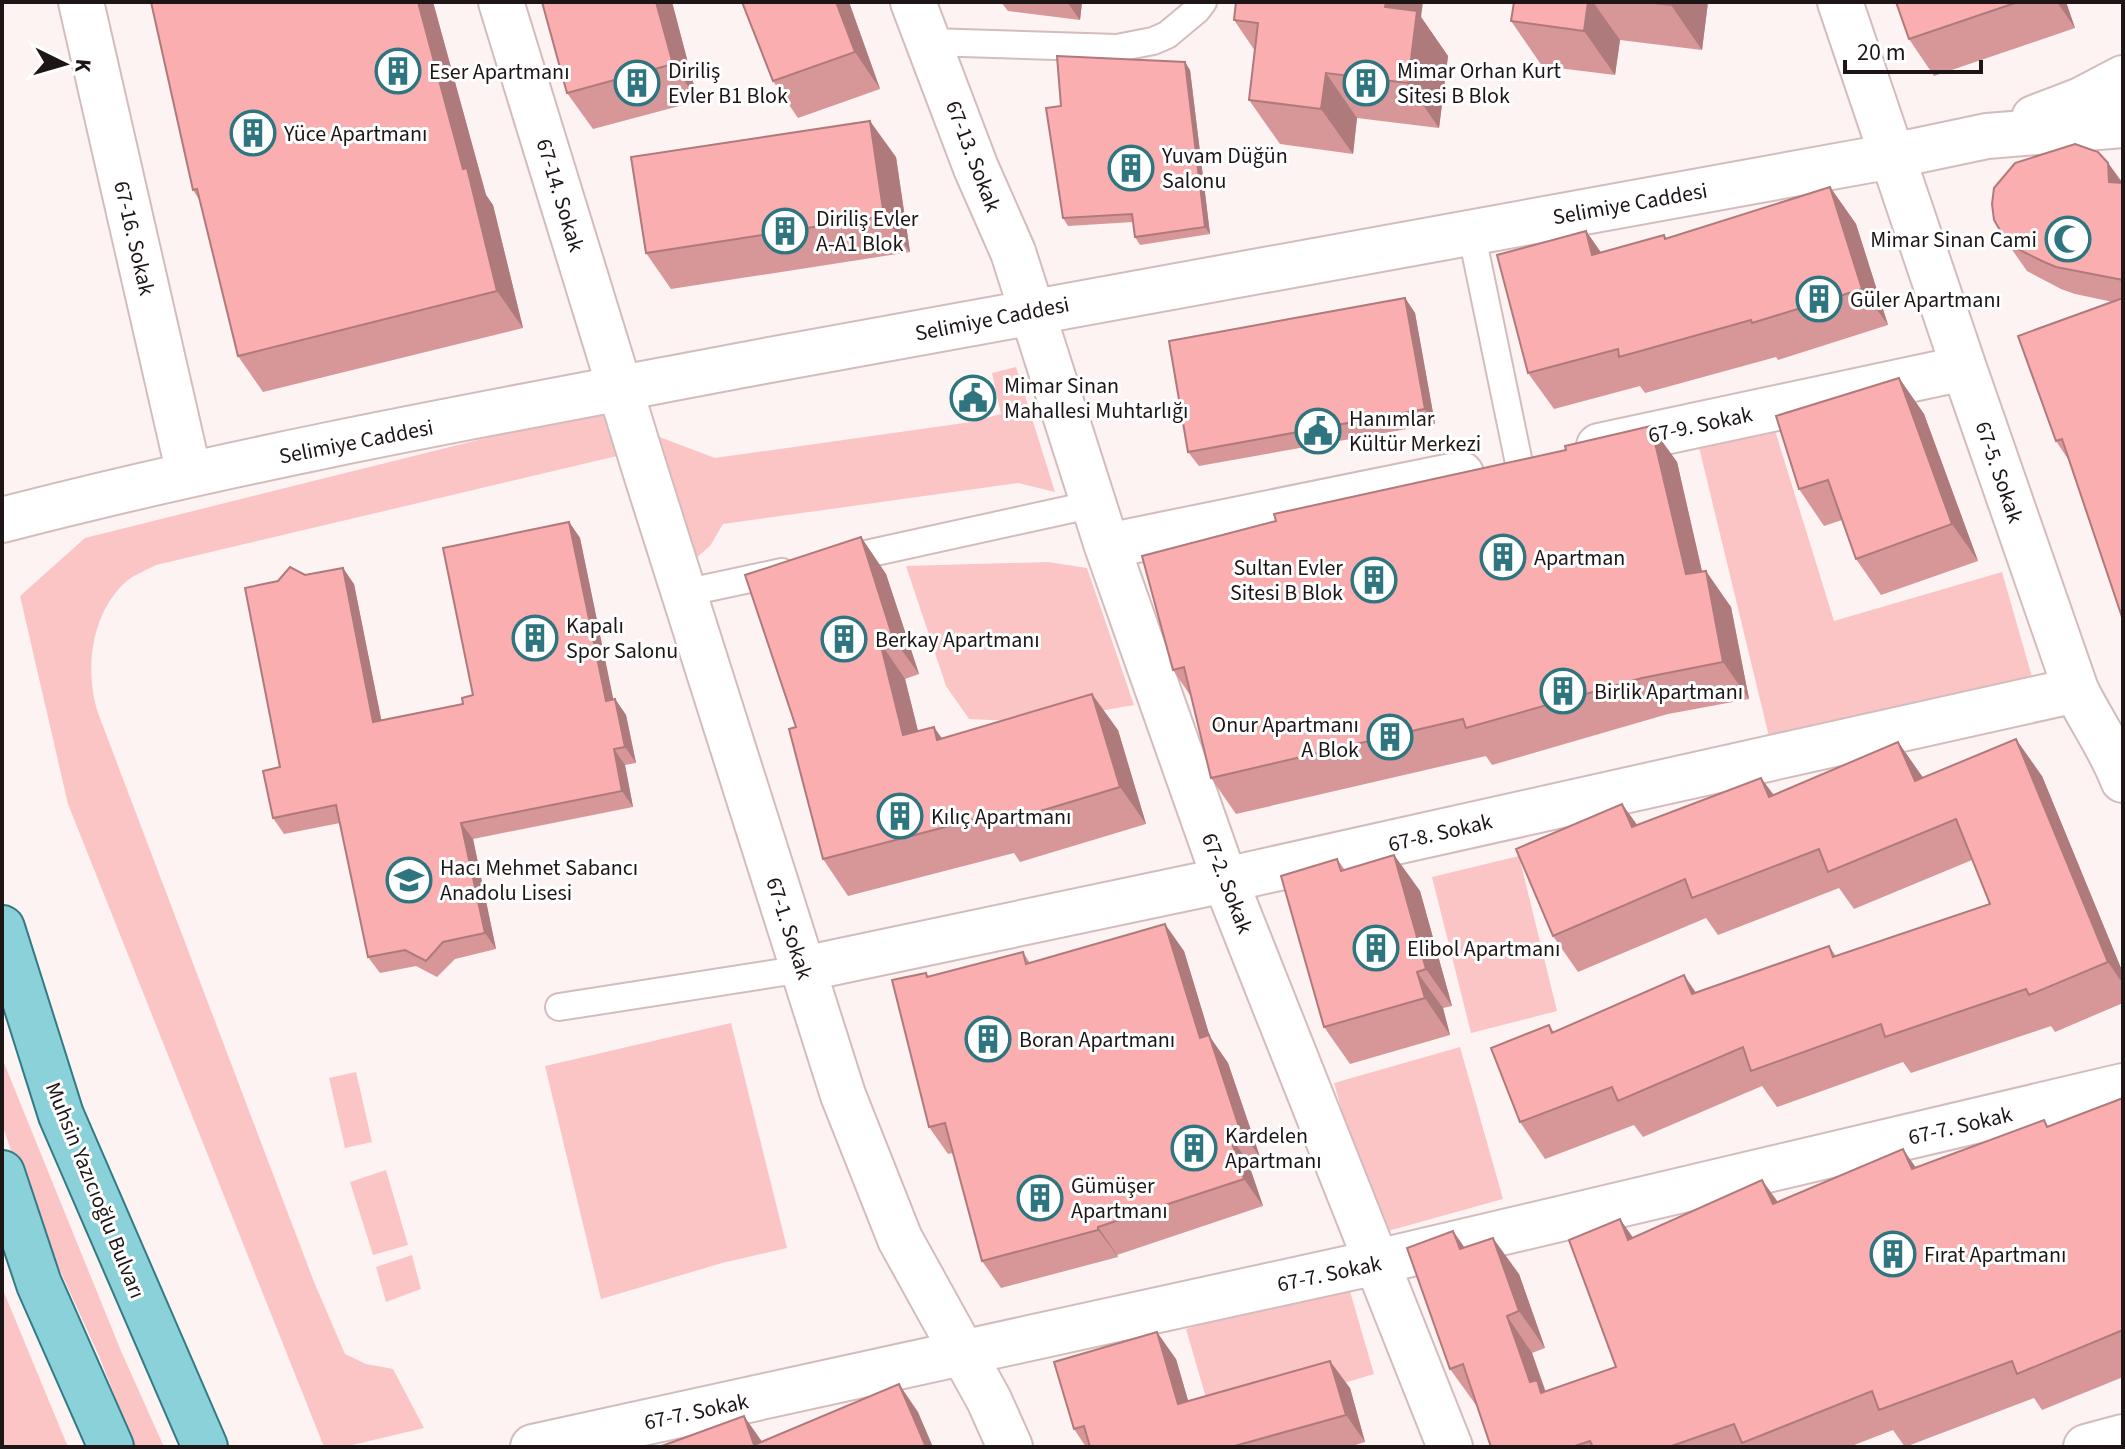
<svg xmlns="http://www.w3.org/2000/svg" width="2125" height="1449" font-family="'Source Sans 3',sans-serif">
<rect width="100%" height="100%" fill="#fdf3f3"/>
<path fill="#fbc5c5" d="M1016 367 1055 492 1018 483 723 524 710 546 688 565 654 435 715 458 971 422 1001 414 992 373Z
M606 408 617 456 156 565C147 570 136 574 128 580 91 611 84 670 98 713L314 1282 345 1354 366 1364 393 1369 424 1428 344 1447H324L68 804 20 596 85 538Z
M1773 424 1834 621 2002 572 2032 677 1771 745 1699 447Z
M1048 562 1087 568 1134 705 1037 722 969 719 946 686 906 566Z
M1519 856 1557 1011 1471 1033 1432 877Z
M731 1023 787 1248 722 1263 601 1299 545 1066Z
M1460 1047 1503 1199 1377 1234 1334 1083Z
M2 1058 121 1351 164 1447H135L99 1356 27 1198 2 1124Z
M356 1072 372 1142 345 1148 329 1078Z
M386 1170 408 1245 373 1255 350 1182Z
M412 1255 421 1289 386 1302 376 1267Z
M1347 1281 1374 1374 1213 1422 1186 1329Z
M2 1287 3 1290 68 1447H2Z"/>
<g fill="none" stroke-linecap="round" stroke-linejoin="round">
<g stroke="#d4bcbc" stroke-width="30">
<path id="service" d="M930 42 1117 48 1153 41 1167 35 1197 10 1203 2
M1471 231 1519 463
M839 560 1094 504
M684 593 782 572
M559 1007 803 969"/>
</g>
<g stroke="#d4bcbc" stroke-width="48">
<path id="minor" d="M81 2 189 474
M501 2 644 467 843 1095 900 1239 989 1400 1010 1447
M913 2 976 168 1013 252 1107 546 1225 880 1450 1447
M1840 2 1964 368 2076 690C2091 721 2111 748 2123 780
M2034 118 2081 100 2123 78
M1599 446 1964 368
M2 520C252 455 506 410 759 362 1136 290 1514 223 1892 156L1987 136 2123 125
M1107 546 1461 474
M803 969 1225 880 2076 690
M533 1447 1377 1262 2123 1086
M2086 1447 2123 1437"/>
</g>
<g stroke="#337b85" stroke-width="48">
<path id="primary" d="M2 928 61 1115 205 1447
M2 1173 39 1284 111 1447"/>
</g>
<use href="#service" stroke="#fff" stroke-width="26"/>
<use href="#minor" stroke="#fff" stroke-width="44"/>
<use href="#primary" stroke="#8bd1da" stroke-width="44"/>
</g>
<path fill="#d79697" d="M151 2H433L486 195 493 205 523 328 263 392 238 356 200 201 193 190Z
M542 2H672L698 101 593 129 567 93Z
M742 2H849L880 89 798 118 773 81Z
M1001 2H1082L1080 20 1008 11Z
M1514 2H1708L1702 50 1620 40 1615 75 1542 66 1511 21Z
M1896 2H2066L2075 28 1934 76 1909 39Z
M1421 17 1448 56 1439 128 1357 118 1353 154 1280 144 1249 100 1255 51 1234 20Z
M1190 70 1210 234 1140 245 1135 237 1133 222 1068 226 1063 218 1061 106Z
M896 157 910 252 671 289 646 253Z
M2108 163 2123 183V620L2070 462 2056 441 2113 302 2075 294 2061 289 2027 271 2008 244Z
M1830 187 1856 224 1888 325 1778 360 1776 357 1645 393 1640 386 1554 409 1528 373 1586 231 1601 253 1664 235 1667 239Z
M1405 298 1415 313 1435 424 1199 466 1188 452Z
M1899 378 1924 414 1978 561 1881 595 1856 559 1842 520 1824 526 1799 489Z
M1651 426 1677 462 1702 571 1731 607 1749 699 1668 714 1492 765 1486 756 1236 814 1211 778 1192 698 1173 670 1566 450Z
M569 522 580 538 613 699H615L626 715 636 763 625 765 633 807 473 839 496 949 455 959 437 977 416 966 380 973 368 957 340 823 284 834 273 818 305 575 354 584 381 720 463 704 473 695Z
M861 537 886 574 919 674 905 679 918 731 942 738 1118 730 1146 824 1020 862 1014 853 848 896 823 859 796 727Z
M1898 742 1923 778 2042 776 2123 973V1003L2055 1032 2051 1026 1911 1073 1903 1062 1777 1107 1762 1086 1643 1137 1634 1125 1545 1159 1520 1122 1549 1025 1554 1032 1696 993 1829 946 1836 956 1990 904 1972 860 1854 909 1839 888 1718 935 1706 918 1578 972 1553 936 1622 804 1637 825 1761 778 1774 795Z
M1394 855 1420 891 1452 1006 1443 1008 1450 1035 1350 1064 1324 1027 1337 859 1345 870Z
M1184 951 1210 1037 1228 1063 1260 1157 1248 1162 1263 1206 1117 1255 1118 1257 1001 1288 982 1261 953 1153 948 1154 929 1127V976L1023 952 1030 963Z
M2123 1098V1377L2042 1410 2034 1398 1905 1447 1893 1430 1849 1447H1491L1477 1405H1476L1450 1369 1453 1231 1464 1248 1519 1274 1545 1348 1532 1353 1546 1392 1616 1367 1633 1238 1762 1180 1778 1202 1916 1168 2048 1126Z
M1176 1359 1188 1401 1350 1388 1365 1442 1349 1447H1086L1074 1429Z"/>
<path fill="#af7a7b" d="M417 2H433L486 195 493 205 523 328 497 291Z
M656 2H672L698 101 673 64Z
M836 2H849L880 89 855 52Z
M1067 2H1082L1080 20Z
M1386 2H1423L1421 17 1448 56 1439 128 1408 83 1385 7Z
M1588 2H1593L1620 40 1615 75 1584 31Z
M1671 2H1708L1702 50 1671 5Z
M2057 2H2066L2075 28Z
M1185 62 1190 70 1210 234 1205 227Z
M1326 73 1357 118 1353 154 1321 109Z
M870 121 896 157 910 252 884 216Z
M2108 163 2123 184 2109 182Z
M1830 187 1856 224 1888 325 1862 289Z
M1586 231 1612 268 1592 255Z
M1405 298 1415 313 1435 424 1425 409Z
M1899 378 1924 414 1978 561 1952 524Z
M1651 426 1677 462 1711 611 1686 574Z
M569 522 580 538 617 717 606 701Z
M861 537 886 574 919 674 893 638Z
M343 568 354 584 385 738 373 722Z
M1706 571 1731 607 1749 699 1723 662Z
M880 642 905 679 928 771 903 735Z
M1092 694 1118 730 1146 824 1120 787Z
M615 699 626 715 636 763 625 747Z
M934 727 959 763 937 740Z
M2016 739 2042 776 2123 973V984L2108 962Z
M1898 742 1924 779 1915 781Z
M614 749 625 765 633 807 622 791Z
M1761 778 1787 814 1769 797Z
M1622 804 1648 840 1632 827Z
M461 823 473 839 496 949 485 933Z
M1394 855 1420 891 1452 1006 1426 969Z
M1165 924 1184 951 1210 1037 1228 1063 1260 1157 1240 1130 1200 1038Z
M1417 972 1443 1008 1450 1035 1425 998Z
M1684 975 1709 1012 1692 994Z
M1229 1134 1248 1162 1263 1206 1244 1179Z
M1903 1149 1928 1185 1912 1169Z
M1762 1180 1788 1217 1773 1204Z
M1620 1219 1646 1256 1628 1240Z
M1098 1227 1117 1255 1118 1257 1098 1230Z
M1453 1231 1479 1268 1460 1249Z
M1493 1238 1519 1274 1545 1348 1519 1311Z
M1507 1316 1532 1353 1546 1394 1563 1417 1530 1382Z
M1157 1332 1176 1359 1197 1431 1178 1404Z
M1330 1361 1350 1388 1365 1442 1346 1415Z
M899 1384 918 1412 933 1447H926Z
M744 1416 763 1443 754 1445Z"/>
<path fill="#faaeb0" stroke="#af7a7b" stroke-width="2" d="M151 2H418L463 169 467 168 497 291 238 356 197 189 193 190Z
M542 2H656L673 64 567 93Z
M742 2H836L855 52 773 81Z
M1236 2H1386L1385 7 1417 11 1408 83 1326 73 1321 109 1249 100 1258 23 1234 20Z
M1514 2H1588L1584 31 1511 21Z
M1645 2H1671V5Z
M1896 2H2018L1909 39Z
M1057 56 1185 62 1205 227 1135 237 1132 214 1063 218 1046 108 1061 106Z
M870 121 884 216 646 253 631 157Z
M2075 144 2098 152 2108 163 2109 182 2123 183V280L2056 267 2042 261 2008 244 1994 220 1992 204 1994 188 2015 163Z
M1830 187 1862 289 1752 323 1751 320 1619 357 1618 349 1528 373 1497 255 1586 231 1592 255 1664 235 1665 239Z
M1405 298 1425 409 1188 452 1169 341Z
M2123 298V620L2062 439 2056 441 2018 336Z
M1899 378 1952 524 1856 559 1828 480 1799 489 1776 416Z
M1651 426 1686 574 1706 571 1723 662 1642 678 1466 728 1463 719 1211 778 1184 667 1173 670 1142 556 1276 521 1274 514 1566 450 1565 446Z
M569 522 606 701 615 699 625 747 614 749 622 791 461 823 485 933 443 942 426 961 405 950 368 957 336 805 273 818 263 771 280 767 245 588 278 581 290 567 305 575 343 568 373 722 463 704 462 698 473 695 443 548Z
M861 537 893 638 880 642 903 735 934 727 937 740 1092 694 1120 787 994 825 991 815 823 859 789 729 796 727 745 575Z
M2016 739 2108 962 2029 995 2026 989 1885 1037 1881 1024 1751 1071 1743 1047 1618 1101 1612 1087 1520 1122 1491 1048 1549 1025 1552 1033 1684 975 1692 994 1829 946 1833 957 1990 904 1956 819 1828 872 1819 849 1692 898 1685 879 1553 936 1516 849 1622 804 1632 827 1761 778 1769 797 1898 742 1915 781Z
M1394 855 1426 969 1417 972 1425 998 1324 1027 1281 876 1337 859 1341 871Z
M1165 924 1200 1038 1209 1035 1240 1130 1229 1134 1244 1179 1098 1227V1230L982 1261 945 1123 929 1127 892 980 926 973 927 977 1023 952 1026 964Z
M2123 1098V1330L2017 1374 2012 1361 1879 1410 1872 1391 1742 1443 1734 1424 1669 1447H1593L1590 1441 1572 1447H1491L1463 1364 1450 1369 1407 1248 1453 1231 1460 1249 1493 1238 1519 1311 1507 1316 1530 1382 1537 1380 1541 1393 1616 1367 1569 1240 1620 1219 1628 1240 1762 1180 1773 1204 1903 1149 1912 1169 2044 1120 2047 1127Z
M1157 1332 1178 1404 1330 1361 1346 1415 1231 1447H1090L1084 1426 1074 1429 1054 1362Z
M899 1384 926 1447H659L744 1416 754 1445Z"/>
<defs>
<g id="building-ring" transform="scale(2.3)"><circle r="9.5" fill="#fff" stroke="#2e7580" stroke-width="1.5"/><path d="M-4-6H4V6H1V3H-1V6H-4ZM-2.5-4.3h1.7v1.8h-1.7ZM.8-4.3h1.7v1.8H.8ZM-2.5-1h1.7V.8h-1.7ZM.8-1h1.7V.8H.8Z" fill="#2e7580"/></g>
<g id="mosque-ring" transform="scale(2.3)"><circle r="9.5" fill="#fff" stroke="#2e7580" stroke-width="1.5"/><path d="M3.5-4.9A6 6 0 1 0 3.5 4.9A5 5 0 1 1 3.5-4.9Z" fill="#2e7580"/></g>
<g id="civic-ring" transform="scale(2.3)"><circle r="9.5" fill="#fff" stroke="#2e7580" stroke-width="1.5"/><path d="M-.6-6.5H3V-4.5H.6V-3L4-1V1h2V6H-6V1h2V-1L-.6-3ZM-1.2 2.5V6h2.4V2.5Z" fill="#2e7580"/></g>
<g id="school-ring" transform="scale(2.3)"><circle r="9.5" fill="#fff" stroke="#2e7580" stroke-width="1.5"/><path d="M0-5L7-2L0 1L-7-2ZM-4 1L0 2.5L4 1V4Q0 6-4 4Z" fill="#2e7580"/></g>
</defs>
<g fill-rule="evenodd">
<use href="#building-ring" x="398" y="71"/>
<use href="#building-ring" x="637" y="83"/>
<use href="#building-ring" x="1366" y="83"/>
<use href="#building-ring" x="253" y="133"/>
<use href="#building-ring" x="1131" y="168"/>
<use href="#building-ring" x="785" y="231"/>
<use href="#mosque-ring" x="2068" y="239"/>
<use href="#building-ring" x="1819" y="299"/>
<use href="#civic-ring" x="973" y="398"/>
<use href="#civic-ring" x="1318" y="431"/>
<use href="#building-ring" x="1503" y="557"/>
<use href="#building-ring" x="1374" y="580"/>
<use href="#building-ring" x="535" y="638"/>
<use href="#building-ring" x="844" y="639"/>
<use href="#building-ring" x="1563" y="691"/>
<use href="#building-ring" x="1390" y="737"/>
<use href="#building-ring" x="900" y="816"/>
<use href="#school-ring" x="409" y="880"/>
<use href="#building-ring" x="1376" y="948"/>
<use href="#building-ring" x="988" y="1039"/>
<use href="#building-ring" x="1194" y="1148"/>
<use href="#building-ring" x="1040" y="1198"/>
<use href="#building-ring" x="1893" y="1254"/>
</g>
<g text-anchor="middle" stroke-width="6" stroke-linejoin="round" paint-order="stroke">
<g font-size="22" fill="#1e1616" stroke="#fff" text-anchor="start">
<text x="668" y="78">Diriliş<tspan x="668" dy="25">Evler B1 Blok</tspan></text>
<text x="1397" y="78">Mimar Orhan Kurt<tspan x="1397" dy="25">Sitesi B Blok</tspan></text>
<text x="429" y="79">Eser Apartmanı</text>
<text x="284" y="141">Yüce Apartmanı</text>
<text x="1162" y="163">Yuvam Düğün<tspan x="1162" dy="25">Salonu</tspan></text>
<text x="816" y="226">Diriliş Evler<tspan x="816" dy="25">A-A1 Blok</tspan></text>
<text x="2037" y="247" text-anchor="end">Mimar Sinan Cami</text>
<text x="1850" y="307">Güler Apartmanı</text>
<text x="1004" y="393">Mimar Sinan<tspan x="1004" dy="25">Mahallesi Muhtarlığı</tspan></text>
<text x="1349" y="426">Hanımlar<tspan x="1349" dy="25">Kültür Merkezi</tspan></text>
<text x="1534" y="565">Apartman</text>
<text x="1343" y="575" text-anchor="end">Sultan Evler<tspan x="1343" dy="25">Sitesi B Blok</tspan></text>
<text x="566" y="633">Kapalı<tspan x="566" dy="25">Spor Salonu</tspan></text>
<text x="875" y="647">Berkay Apartmanı</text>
<text x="1594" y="699">Birlik Apartmanı</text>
<text x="1359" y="732" text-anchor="end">Onur Apartmanı<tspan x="1359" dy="25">A Blok</tspan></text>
<text x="931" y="824">Kılıç Apartmanı</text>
<text x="440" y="875">Hacı Mehmet Sabancı<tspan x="440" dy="25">Anadolu Lisesi</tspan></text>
<text x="1407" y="956">Elibol Apartmanı</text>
<text x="1019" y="1047">Boran Apartmanı</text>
<text x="1225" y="1143">Kardelen<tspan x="1225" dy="25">Apartmanı</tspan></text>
<text x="1071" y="1193">Gümüşer<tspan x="1071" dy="25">Apartmanı</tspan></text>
<text x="1924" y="1262">Fırat Apartmanı</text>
</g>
<g font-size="22" fill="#1e1616" stroke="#fff">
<text transform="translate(974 156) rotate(69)" y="8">67-13. Sokak</text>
<text transform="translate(561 195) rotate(73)" y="8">67-14. Sokak</text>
<text transform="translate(1630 203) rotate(-10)" y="8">Selimiye Caddesi</text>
<text transform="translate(135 238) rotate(77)" y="8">67-16. Sokak</text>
<text transform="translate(992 318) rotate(-11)" y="8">Selimiye Caddesi</text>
<text transform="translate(1700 424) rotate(-12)" y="8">67-9. Sokak</text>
<text transform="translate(356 441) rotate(-11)" y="8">Selimiye Caddesi</text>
<text transform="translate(2000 472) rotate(71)" y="8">67-5. Sokak</text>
<text transform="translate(1440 832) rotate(-13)" y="8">67-8. Sokak</text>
<text transform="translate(1228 883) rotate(69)" y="8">67-2. Sokak</text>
<text transform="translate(790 928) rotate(72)" y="8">67-1. Sokak</text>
<text transform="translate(1960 1125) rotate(-13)" y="8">67-7. Sokak</text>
<text transform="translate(96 1190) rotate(68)" y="8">Muhsin Yazıcıoğlu Bulvarı</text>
<text transform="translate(1329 1273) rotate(-12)" y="8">67-7. Sokak</text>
<text transform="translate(696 1411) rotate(-12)" y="8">67-7. Sokak</text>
</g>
</g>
<rect width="2125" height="1449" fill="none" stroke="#1e1616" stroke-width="8"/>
<g transform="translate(64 64) rotate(95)" stroke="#ffffff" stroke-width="6" paint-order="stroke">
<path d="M0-6L14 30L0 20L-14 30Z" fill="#1e1616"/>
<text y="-12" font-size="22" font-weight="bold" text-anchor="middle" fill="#1e1616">K</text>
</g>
<path d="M1845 60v12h136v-12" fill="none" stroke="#1e1616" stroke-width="4"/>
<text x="1857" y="60" font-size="24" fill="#1e1616" stroke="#ffffff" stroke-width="6" paint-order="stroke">20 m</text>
</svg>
